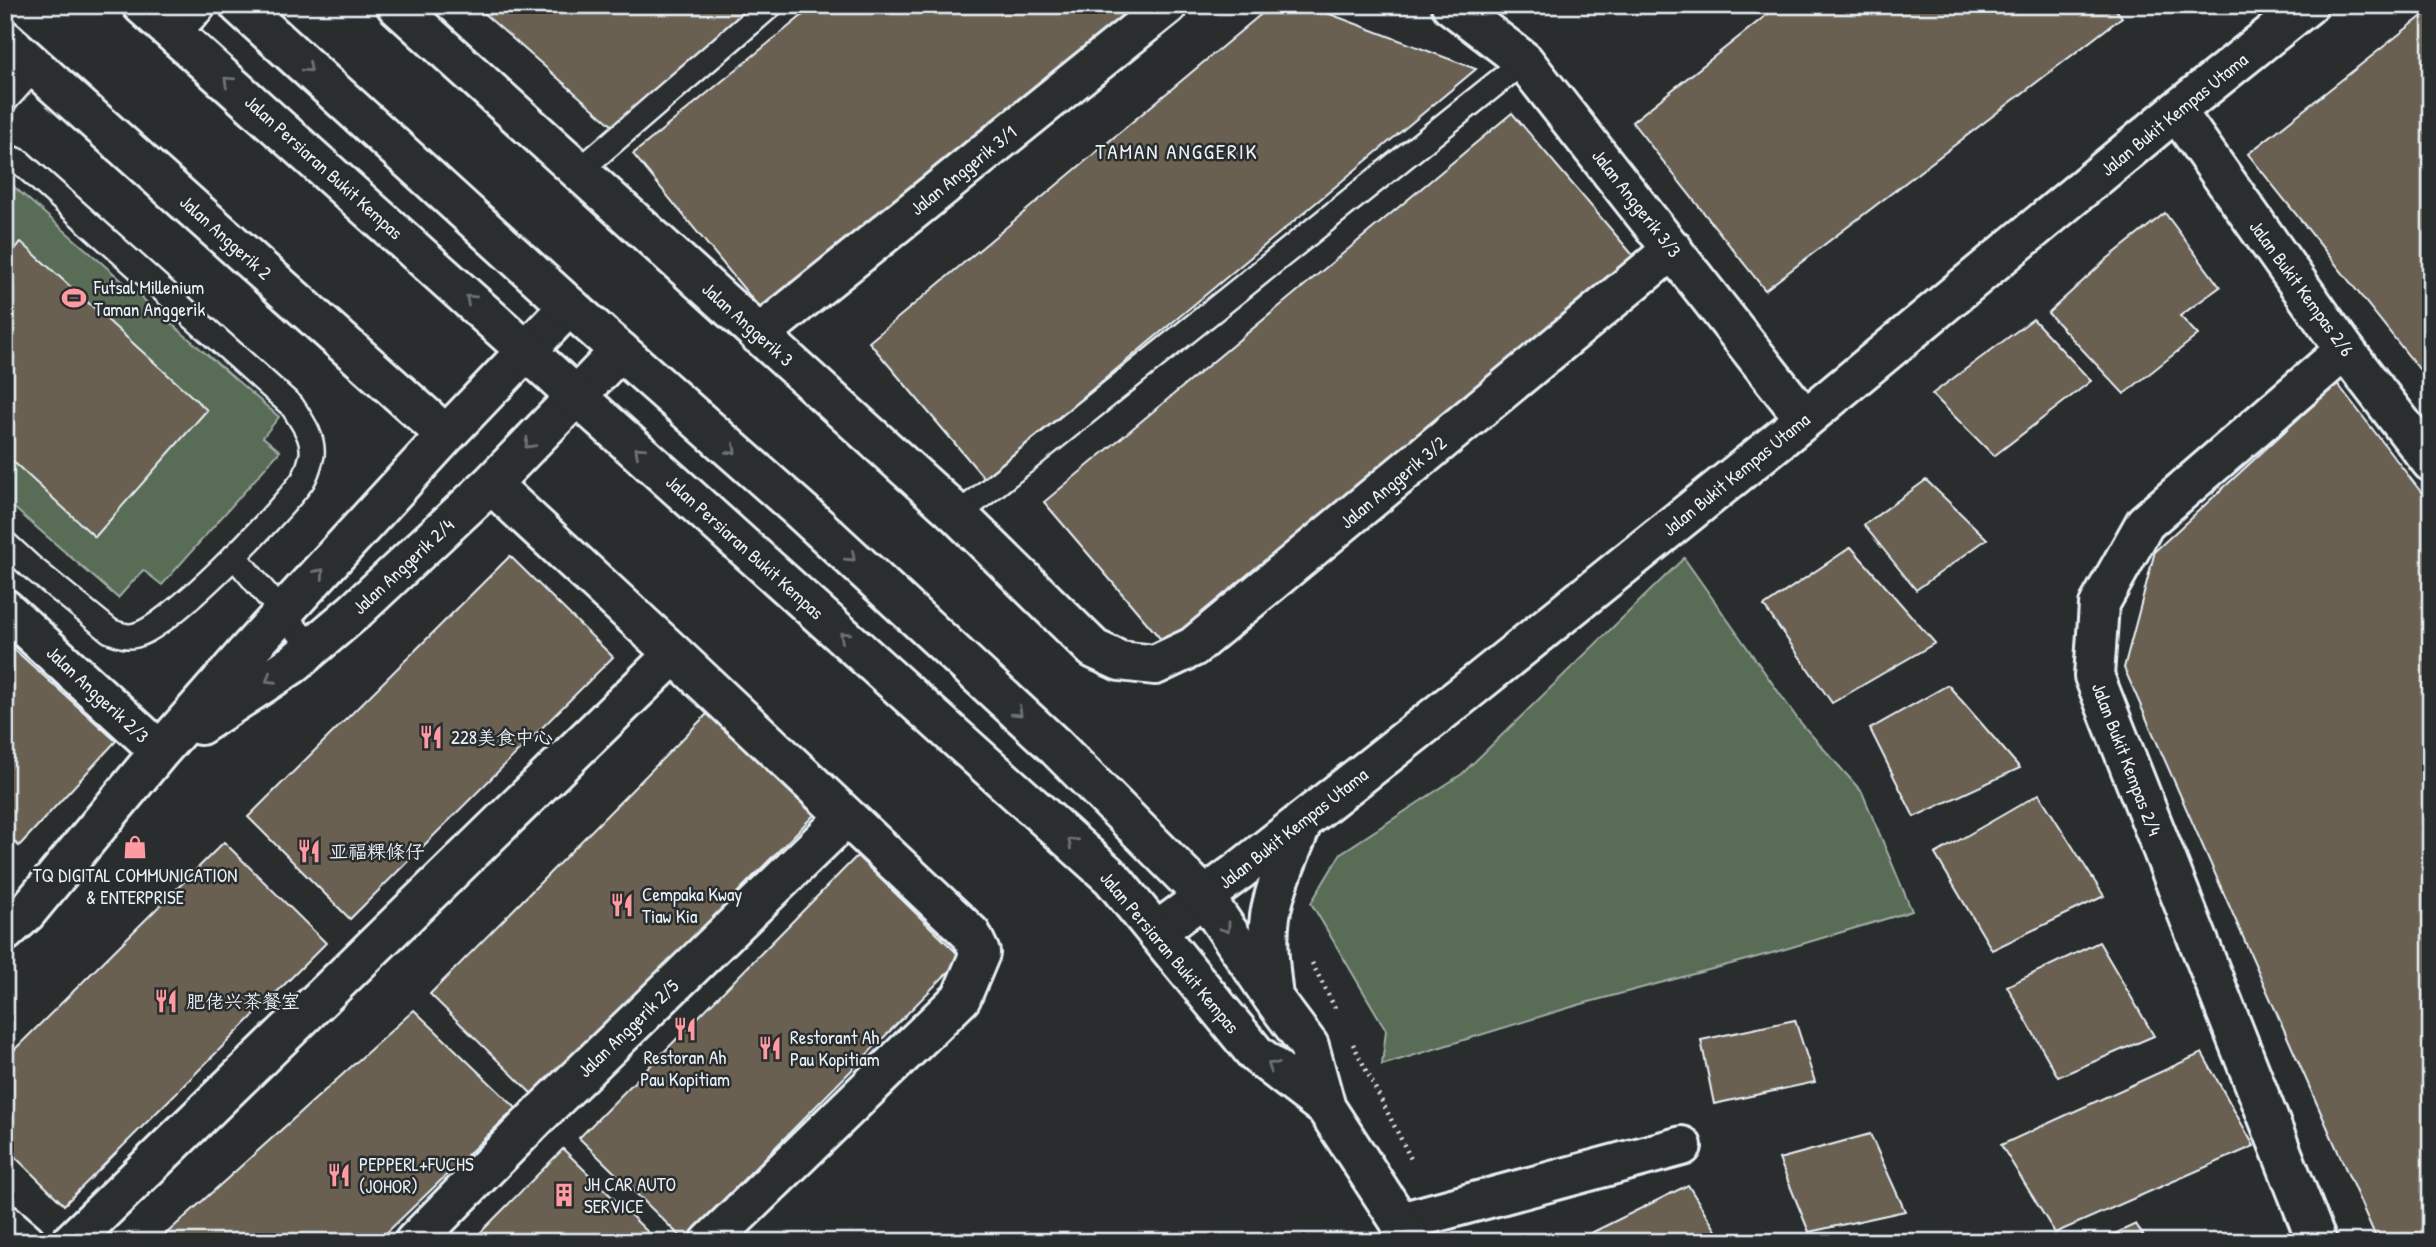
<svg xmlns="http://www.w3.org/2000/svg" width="2436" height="1247" font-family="'Patrick Hand','LXGW WenKai TC',sans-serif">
<rect width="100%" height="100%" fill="#2a2d2e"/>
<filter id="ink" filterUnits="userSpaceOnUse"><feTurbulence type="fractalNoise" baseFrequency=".0143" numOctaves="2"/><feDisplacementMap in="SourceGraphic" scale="14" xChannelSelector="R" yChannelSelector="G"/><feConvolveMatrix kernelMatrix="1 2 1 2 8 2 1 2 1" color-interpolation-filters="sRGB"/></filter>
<g filter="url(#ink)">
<path fill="#596c56" stroke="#a0aea7" stroke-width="2" d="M5 179 279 417 263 437 280 451 162 585 143 570 118 598 5 500Z
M1684 558 1799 721 1862 792 1912 911 1772 953 1578 1005 1382 1065 1386 1030 1311 903 1341 853 1462 774Z"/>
<path fill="#696051" stroke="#e8f1f8" stroke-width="2" d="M474 5H755L614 127Z
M815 5H1140L763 312 633 154Z
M1272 5H1306L1476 69 985 479 869 342Z
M1779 5H1877L1884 12 1893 5H2112L2122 17 1765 290 1632 122Z
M2431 9V384L2248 154Z
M1512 113 1637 260 1170 650 1044 502Z
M2165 213 2220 287 2180 316 2198 335 2124 394 2048 313 2107 259Z
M21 242 207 410 95 537 5 454V261Z
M2033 319 2091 381 1994 456 1932 394Z
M2337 383 2431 505V1242H2378L2124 668 2155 551Z
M1926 480 1987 539 1916 590 1864 525Z
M1851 547 1935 643 1832 703 1764 606Z
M510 556 613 657 350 919 248 817Z
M5 641 116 741 19 846 5 834Z
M1948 685 2020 768 1914 817 1870 729Z
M709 712 814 815 535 1097 430 994Z
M2039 794 2104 896 1992 950 1935 854Z
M224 842 326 943 64 1205 5 1147V1059Z
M857 856 962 958 684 1240 579 1138Z
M2099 942 2154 1036 2058 1077 2007 986Z
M414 1010 516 1108 377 1242H157Z
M1795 1020 1815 1082 1714 1104 1701 1040Z
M2202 1053 2254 1146 2055 1233 2001 1145Z
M1870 1134 1905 1211 1809 1232 1779 1159Z
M563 1149 658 1242H471Z
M1688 1185 1723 1242H1588L1585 1236Z
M2136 1224 2147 1242H2097Z"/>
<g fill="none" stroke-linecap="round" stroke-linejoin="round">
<g stroke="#e8f1f8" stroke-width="28">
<path id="lane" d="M5 101 36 67
M5 156 19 161 292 406C301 420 314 437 312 455 310 463 306 478 300 484 276 516 170 627 136 635 127 638 118 634 110 631L30 566 5 543
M579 171 771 5
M958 515 1524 61
M234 556 312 648"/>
</g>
<g stroke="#e8f1f8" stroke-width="44">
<path id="street" d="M396 5 958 515 1094 649 1120 661 1155 665 1193 647 1673 249
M1451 5 1524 61 1805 419
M171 30 196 5
M5 40 446 435
M2176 111 2345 350 2431 462
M759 335 1168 5
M491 484 674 654 971 934 980 953 961 998 710 1242
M5 609 160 751
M200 725 293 664 354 612 491 484 620 351
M5 932 26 913 160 751 246 653 446 435 569 306
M1156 932 1239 871 1465 693 1805 419 2176 111 2308 5
M1400 1222 1682 1146
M5 1224 26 1242
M71 1242 674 654
M414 1242 540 1114 846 817
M2317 1242 2094 676 2099 605 2145 523 2345 350"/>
</g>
<g stroke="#e8f1f8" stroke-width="44">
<path id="secondary" d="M142 5 1112 878 1256 1054 1326 1108
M239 5 569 306 801 511 1055 746 1204 896 1273 998 1309 1046 1326 1108 1413 1242
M1273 997C1270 971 1266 943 1270 916 1275 884 1291 853 1302 823"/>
</g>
<path stroke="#e8f1f8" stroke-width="4.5" stroke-dasharray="2 5" stroke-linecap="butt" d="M1312 963 1335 1008
M1353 1044 1412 1161"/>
<use href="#lane" stroke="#2a2d2e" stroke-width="23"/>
<use href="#street" stroke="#2a2d2e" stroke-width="38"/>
<use href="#secondary" stroke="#2a2d2e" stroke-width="38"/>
</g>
<defs><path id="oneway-chevron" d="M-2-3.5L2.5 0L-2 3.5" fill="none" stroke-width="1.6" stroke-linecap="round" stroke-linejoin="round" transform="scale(1.75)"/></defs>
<g stroke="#6c7275">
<use href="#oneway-chevron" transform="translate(308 68) rotate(42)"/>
<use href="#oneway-chevron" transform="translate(228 81) rotate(-138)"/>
<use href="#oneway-chevron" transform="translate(470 299) rotate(-138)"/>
<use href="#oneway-chevron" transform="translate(529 444) rotate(133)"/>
<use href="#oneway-chevron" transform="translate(732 450) rotate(41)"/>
<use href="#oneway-chevron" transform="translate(639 451) rotate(-138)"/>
<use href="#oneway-chevron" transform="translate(851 557) rotate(43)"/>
<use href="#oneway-chevron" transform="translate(320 573) rotate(-48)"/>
<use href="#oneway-chevron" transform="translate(844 636) rotate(-138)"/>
<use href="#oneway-chevron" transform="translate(270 679) rotate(147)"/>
<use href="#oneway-chevron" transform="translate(1018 712) rotate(43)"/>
<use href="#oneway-chevron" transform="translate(1072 842) rotate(-138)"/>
<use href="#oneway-chevron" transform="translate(1226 928) rotate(56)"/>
<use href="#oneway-chevron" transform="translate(1272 1066) rotate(-143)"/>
</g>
</g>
<defs>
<g id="stadium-bare" transform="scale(1.89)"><path d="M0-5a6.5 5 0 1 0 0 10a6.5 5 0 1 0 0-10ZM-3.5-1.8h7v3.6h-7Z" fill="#ff9aa2" stroke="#2a2d2e" stroke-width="2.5" paint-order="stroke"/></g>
<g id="restaurant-bare" transform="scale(1.89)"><path d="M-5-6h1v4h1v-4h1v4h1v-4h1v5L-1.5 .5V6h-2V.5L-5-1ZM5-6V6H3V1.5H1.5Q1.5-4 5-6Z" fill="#ff9aa2" stroke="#2a2d2e" stroke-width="2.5" paint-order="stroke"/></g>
<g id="shop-bare" transform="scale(1.89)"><path d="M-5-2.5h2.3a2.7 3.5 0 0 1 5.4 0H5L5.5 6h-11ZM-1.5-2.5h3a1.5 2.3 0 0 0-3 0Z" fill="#ff9aa2" stroke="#2a2d2e" stroke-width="2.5" paint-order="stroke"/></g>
<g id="building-bare" transform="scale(1.89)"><path d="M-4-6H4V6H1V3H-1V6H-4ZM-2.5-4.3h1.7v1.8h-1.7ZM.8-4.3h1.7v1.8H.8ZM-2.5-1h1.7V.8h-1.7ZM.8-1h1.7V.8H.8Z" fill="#ff9aa2" stroke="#2a2d2e" stroke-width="2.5" paint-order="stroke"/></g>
</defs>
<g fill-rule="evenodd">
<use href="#stadium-bare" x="74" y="298"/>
<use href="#restaurant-bare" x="431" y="737"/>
<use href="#shop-bare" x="135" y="847"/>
<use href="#restaurant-bare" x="309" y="851"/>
<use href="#restaurant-bare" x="622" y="905"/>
<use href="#restaurant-bare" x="166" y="1001"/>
<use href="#restaurant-bare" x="685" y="1029"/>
<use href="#restaurant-bare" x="770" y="1048"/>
<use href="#restaurant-bare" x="339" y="1175"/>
<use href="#building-bare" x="564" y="1195"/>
</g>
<g text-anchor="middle" stroke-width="5" stroke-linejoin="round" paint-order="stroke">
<g font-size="19" fill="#e8f1f8" stroke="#2a2d2e">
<text transform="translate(2174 114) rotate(-39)" y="7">Jalan Bukit Kempas Utama</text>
<text transform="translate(324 167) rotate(42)" y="7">Jalan Persiaran Bukit Kempas</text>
<text transform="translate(963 170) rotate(-39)" y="7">Jalan Anggerik 3/1</text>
<text transform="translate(1637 203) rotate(52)" y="7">Jalan Anggerik 3/3</text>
<text transform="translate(226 237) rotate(42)" y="7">Jalan Anggerik 2</text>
<text transform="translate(2302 288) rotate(54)" y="7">Jalan Bukit Kempas 2/6</text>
<text transform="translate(748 324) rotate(42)" y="7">Jalan Anggerik 3</text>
<text transform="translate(1736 474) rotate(-39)" y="7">Jalan Bukit Kempas Utama</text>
<text transform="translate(1393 482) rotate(-40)" y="7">Jalan Anggerik 3/2</text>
<text transform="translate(745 547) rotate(42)" y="7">Jalan Persiaran Bukit Kempas</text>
<text transform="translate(403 566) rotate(-43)" y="7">Jalan Anggerik 2/4</text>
<text transform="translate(98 694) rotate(43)" y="7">Jalan Anggerik 2/3</text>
<text transform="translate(2127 759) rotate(69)" y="7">Jalan Bukit Kempas 2/4</text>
<text transform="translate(1293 828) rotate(-38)" y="7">Jalan Bukit Kempas Utama</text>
<text transform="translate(1170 952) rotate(50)" y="7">Jalan Persiaran Bukit Kempas</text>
<text transform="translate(628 1028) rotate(-44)" y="7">Jalan Anggerik 2/5</text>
</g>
<g font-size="19" fill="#e8f1f8" stroke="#2a2d2e" text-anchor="start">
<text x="94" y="294">Futsal Millenium<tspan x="94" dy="22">Taman Anggerik</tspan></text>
<text x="451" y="744">228美食中心</text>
<text x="329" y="858">亚福粿條仔</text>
<text x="135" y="882" text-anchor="middle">TQ DIGITAL COMMUNICATION<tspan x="135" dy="22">&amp; ENTERPRISE</tspan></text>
<text x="642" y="901">Cempaka Kway<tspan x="642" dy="22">Tiaw Kia</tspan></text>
<text x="186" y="1008">肥佬兴茶餐室</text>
<text x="790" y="1044">Restorant Ah<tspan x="790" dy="22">Pau Kopitiam</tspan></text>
<text x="685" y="1064" text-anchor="middle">Restoran Ah<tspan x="685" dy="22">Pau Kopitiam</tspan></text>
<text x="359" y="1171">PEPPERL+FUCHS<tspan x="359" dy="22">(JOHOR)</tspan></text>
<text x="584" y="1191">JH CAR AUTO<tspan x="584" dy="22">SERVICE</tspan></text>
</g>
<g font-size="21" letter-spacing="2" fill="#e8f1f8" stroke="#2a2d2e">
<text x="1177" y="159">TAMAN ANGGERIK</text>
</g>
</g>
<rect width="2436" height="1247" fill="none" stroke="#2a2d2e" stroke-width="28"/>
<rect x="14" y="14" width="2408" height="1219" fill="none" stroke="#e8f1f8" stroke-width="2.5" filter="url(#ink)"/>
</svg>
